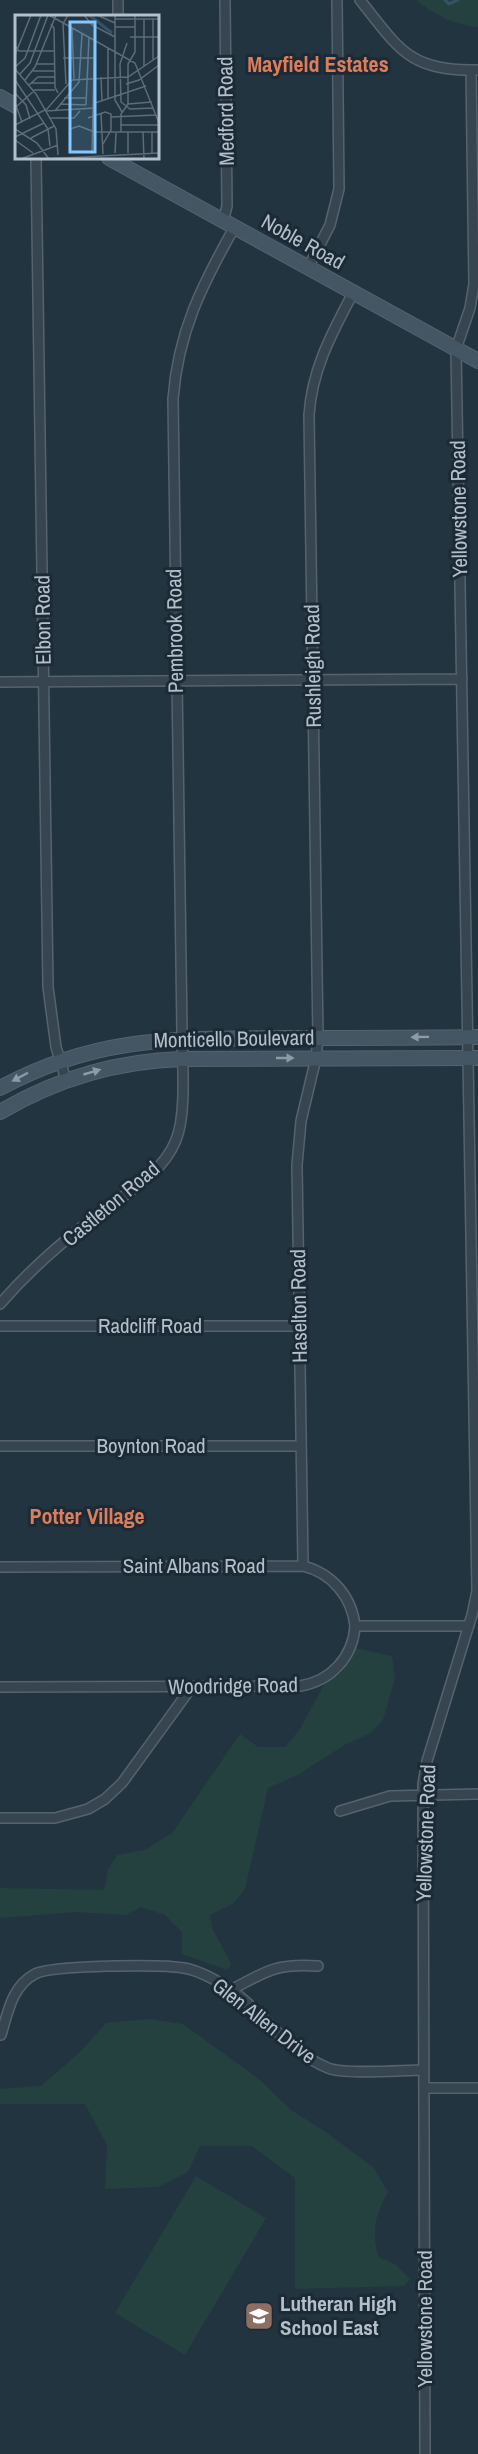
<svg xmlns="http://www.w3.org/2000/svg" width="478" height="2454" font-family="'Archivo Narrow',sans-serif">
<rect width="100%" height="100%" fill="#223440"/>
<path fill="#244140" d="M416 0H478V27C454 25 435 15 416 0Z
M355 1648 392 1656 395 1678 383 1720 371 1733 346 1744 298 1775 268 1788 245 1889 234 1903 210 1915 212 1928 231 1963 228 1970 182 1954V1932L165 1915 141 1907 125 1915 76 1912 0 1918V1888L104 1890 108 1870 117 1855 145 1850 173 1832 240 1734 258 1747H285L300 1729 325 1683 341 1673Z
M148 2019 183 2024 260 2080 291 2110 323 2130 373 2167 388 2192C374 2219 372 2228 378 2257L395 2264 410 2279 404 2286 295 2289V2178L252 2146H200L188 2172 158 2187 105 2189 107 2145 85 2104H0V2089L41 2086 80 2052 106 2023Z
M196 2176 266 2218 185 2355 115 2313Z"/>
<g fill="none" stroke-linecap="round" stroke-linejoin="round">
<path stroke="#345369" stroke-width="3" d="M445 0 449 4 458 0"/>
<g stroke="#55636e" stroke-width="12">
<path id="street" d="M118 0V16
M360 0C399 49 410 72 478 70
M36 158 48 987 56 1047 66 1080
M223 222 227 206 225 0
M308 268 330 225 339 189 337 0
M0 682 462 679
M0 1304C26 1274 56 1247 87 1223 117 1198 161 1178 176 1140 187 1113 182 1061 182 1031L173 399C178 332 202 285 234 228
M0 1326H299
M0 1446H301
M303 1566 297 1165 301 1121 316 1058 318 1038 309 415C312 369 332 333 353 293
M0 1567 303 1566C332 1573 352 1597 355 1626
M0 1687 300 1686C331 1681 353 1657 355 1626H469
M340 1811 390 1796 478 1794
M0 1818H55L88 1809 105 1799 122 1783 191 1688
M231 1990C266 1971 277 1963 318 1966
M1 2035C8 2012 12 1986 35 1974 51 1965 164 1964 184 1968 197 1970 210 1977 222 1984 260 2006 285 2051 328 2068 345 2075 402 2070 423 2070
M424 2088H478
M425 2454 423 1784 427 1761 472 1615 477 1591 456 349 470 308 474 284 471 71"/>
</g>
<g stroke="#55636e" stroke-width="16">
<path id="secondary" d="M0 97 16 106
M109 158 478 361
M0 1088C100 1034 178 1039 287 1038 351 1038 414 1038 478 1037
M0 1112C56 1079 116 1061 182 1059L478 1058"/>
</g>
<use href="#street" stroke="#374550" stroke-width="9"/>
<use href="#secondary" stroke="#445563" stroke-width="14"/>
</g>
<defs><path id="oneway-solid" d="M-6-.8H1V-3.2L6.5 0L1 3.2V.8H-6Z" transform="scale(1.5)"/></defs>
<g fill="#8c9ba7">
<use href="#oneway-solid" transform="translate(420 1037) rotate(179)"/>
<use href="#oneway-solid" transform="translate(285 1058)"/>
<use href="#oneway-solid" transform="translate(92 1072) rotate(-16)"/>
<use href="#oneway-solid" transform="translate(20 1077) rotate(152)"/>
</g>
<defs>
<g id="school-square" transform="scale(1.5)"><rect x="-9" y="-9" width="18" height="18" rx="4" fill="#8d6e63" stroke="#1c2a35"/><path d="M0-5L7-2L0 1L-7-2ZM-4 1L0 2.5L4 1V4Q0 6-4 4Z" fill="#fff"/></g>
</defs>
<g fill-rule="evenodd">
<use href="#school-square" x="259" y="2316"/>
</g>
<g text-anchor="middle" stroke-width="6" stroke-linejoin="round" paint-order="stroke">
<g font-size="21" fill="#b3c0cb" stroke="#1c2a35">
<text transform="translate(226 111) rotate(-91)" y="7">Medford Road</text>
<text transform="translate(303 242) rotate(29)" y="7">Noble Road</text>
<text transform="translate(459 509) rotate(-91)" y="7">Yellowstone Road</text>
<text transform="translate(43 620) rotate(-91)" y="7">Elbon Road</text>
<text transform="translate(175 631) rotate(-91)" y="7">Pembrook Road</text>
<text transform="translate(313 666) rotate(-91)" y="7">Rushleigh Road</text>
<text transform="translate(234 1039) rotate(-1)" y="7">Monticello Boulevard</text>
<text transform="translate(111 1204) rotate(-40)" y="7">Castleton Road</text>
<text transform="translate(299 1306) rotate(-91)" y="7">Haselton Road</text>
<text x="150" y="1333">Radcliff Road</text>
<text x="151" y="1453">Boynton Road</text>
<text x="194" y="1573">Saint Albans Road</text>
<text transform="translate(233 1686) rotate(-1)" y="7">Woodridge Road</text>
<text transform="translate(426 1833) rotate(-88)" y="7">Yellowstone Road</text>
<text transform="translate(264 2021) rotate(38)" y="7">Glen Allen Drive</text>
<text transform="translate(425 2319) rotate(-90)" y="7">Yellowstone Road</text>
</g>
<g font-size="21" font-weight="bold" fill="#b3c0cb" stroke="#1c2a35" text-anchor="start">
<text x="280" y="2311">Lutheran High<tspan x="280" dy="24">School East</tspan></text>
</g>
<g font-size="22" font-weight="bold" fill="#de7d5b" stroke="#1c2a35">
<text x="318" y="72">Mayfield Estates</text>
<text x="87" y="1524">Potter Village</text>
</g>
</g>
<g transform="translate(15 15)">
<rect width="144" height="144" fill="#223440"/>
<path fill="none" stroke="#345369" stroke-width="3" d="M74 0 97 18"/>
<path fill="none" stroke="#5c6c78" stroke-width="1.5" d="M34 0 120 48 144 108M69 0 77 10 100 22M82 0 100 8M100 0V85L107 97M100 4H144M129 4V51M138 4V45M36 9 39 13 40 72 43 78M100 12H120M57 13 59 64M115 22H144M112 28 105 49 106 87 115 94 138 93M0 31 4 36H40M0 40 16 0M48 43H79M21 49H40M0 52 10 43 26 0M0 54 21 79 41 114 43 140M18 56H40M5 59 15 48 33 0M86 62 87 86M0 65 33 114 35 131M10 65 20 52 41 0M16 68H40M51 69 48 9 53 0M111 69 124 65 144 50M14 70 23 62H40M0 78 11 90 15 104M49 83H71M93 84V33M0 88 7 107M80 88 131 71M45 89 71 90M113 89 137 87M71 90 74 22M2 91 20 75H40M31 96 80 93M40 96 64 67 67 19M86 99 88 139M96 102 141 100M35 103H59L65 96M73 103 90 97 96 99V115L88 129M0 110 32 94 57 65 113 62 144 41M105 110H144M0 114 22 128 34 144M55 114 64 111 77 116M77 117H144M106 117V99L113 89V49L120 37V0M113 117V138M128 117 129 144M137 117V138M0 122 29 108M16 123 39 111M0 125 18 138M100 138 101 118M77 139 80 10M6 144 43 130M29 144 144 138"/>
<path fill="#84c8ff" fill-opacity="0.15" stroke="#84c8ff" stroke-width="3" d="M55 7H80V137H55Z"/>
<rect width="144" height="144" fill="none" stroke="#b3c0cb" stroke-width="3"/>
</g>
</svg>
